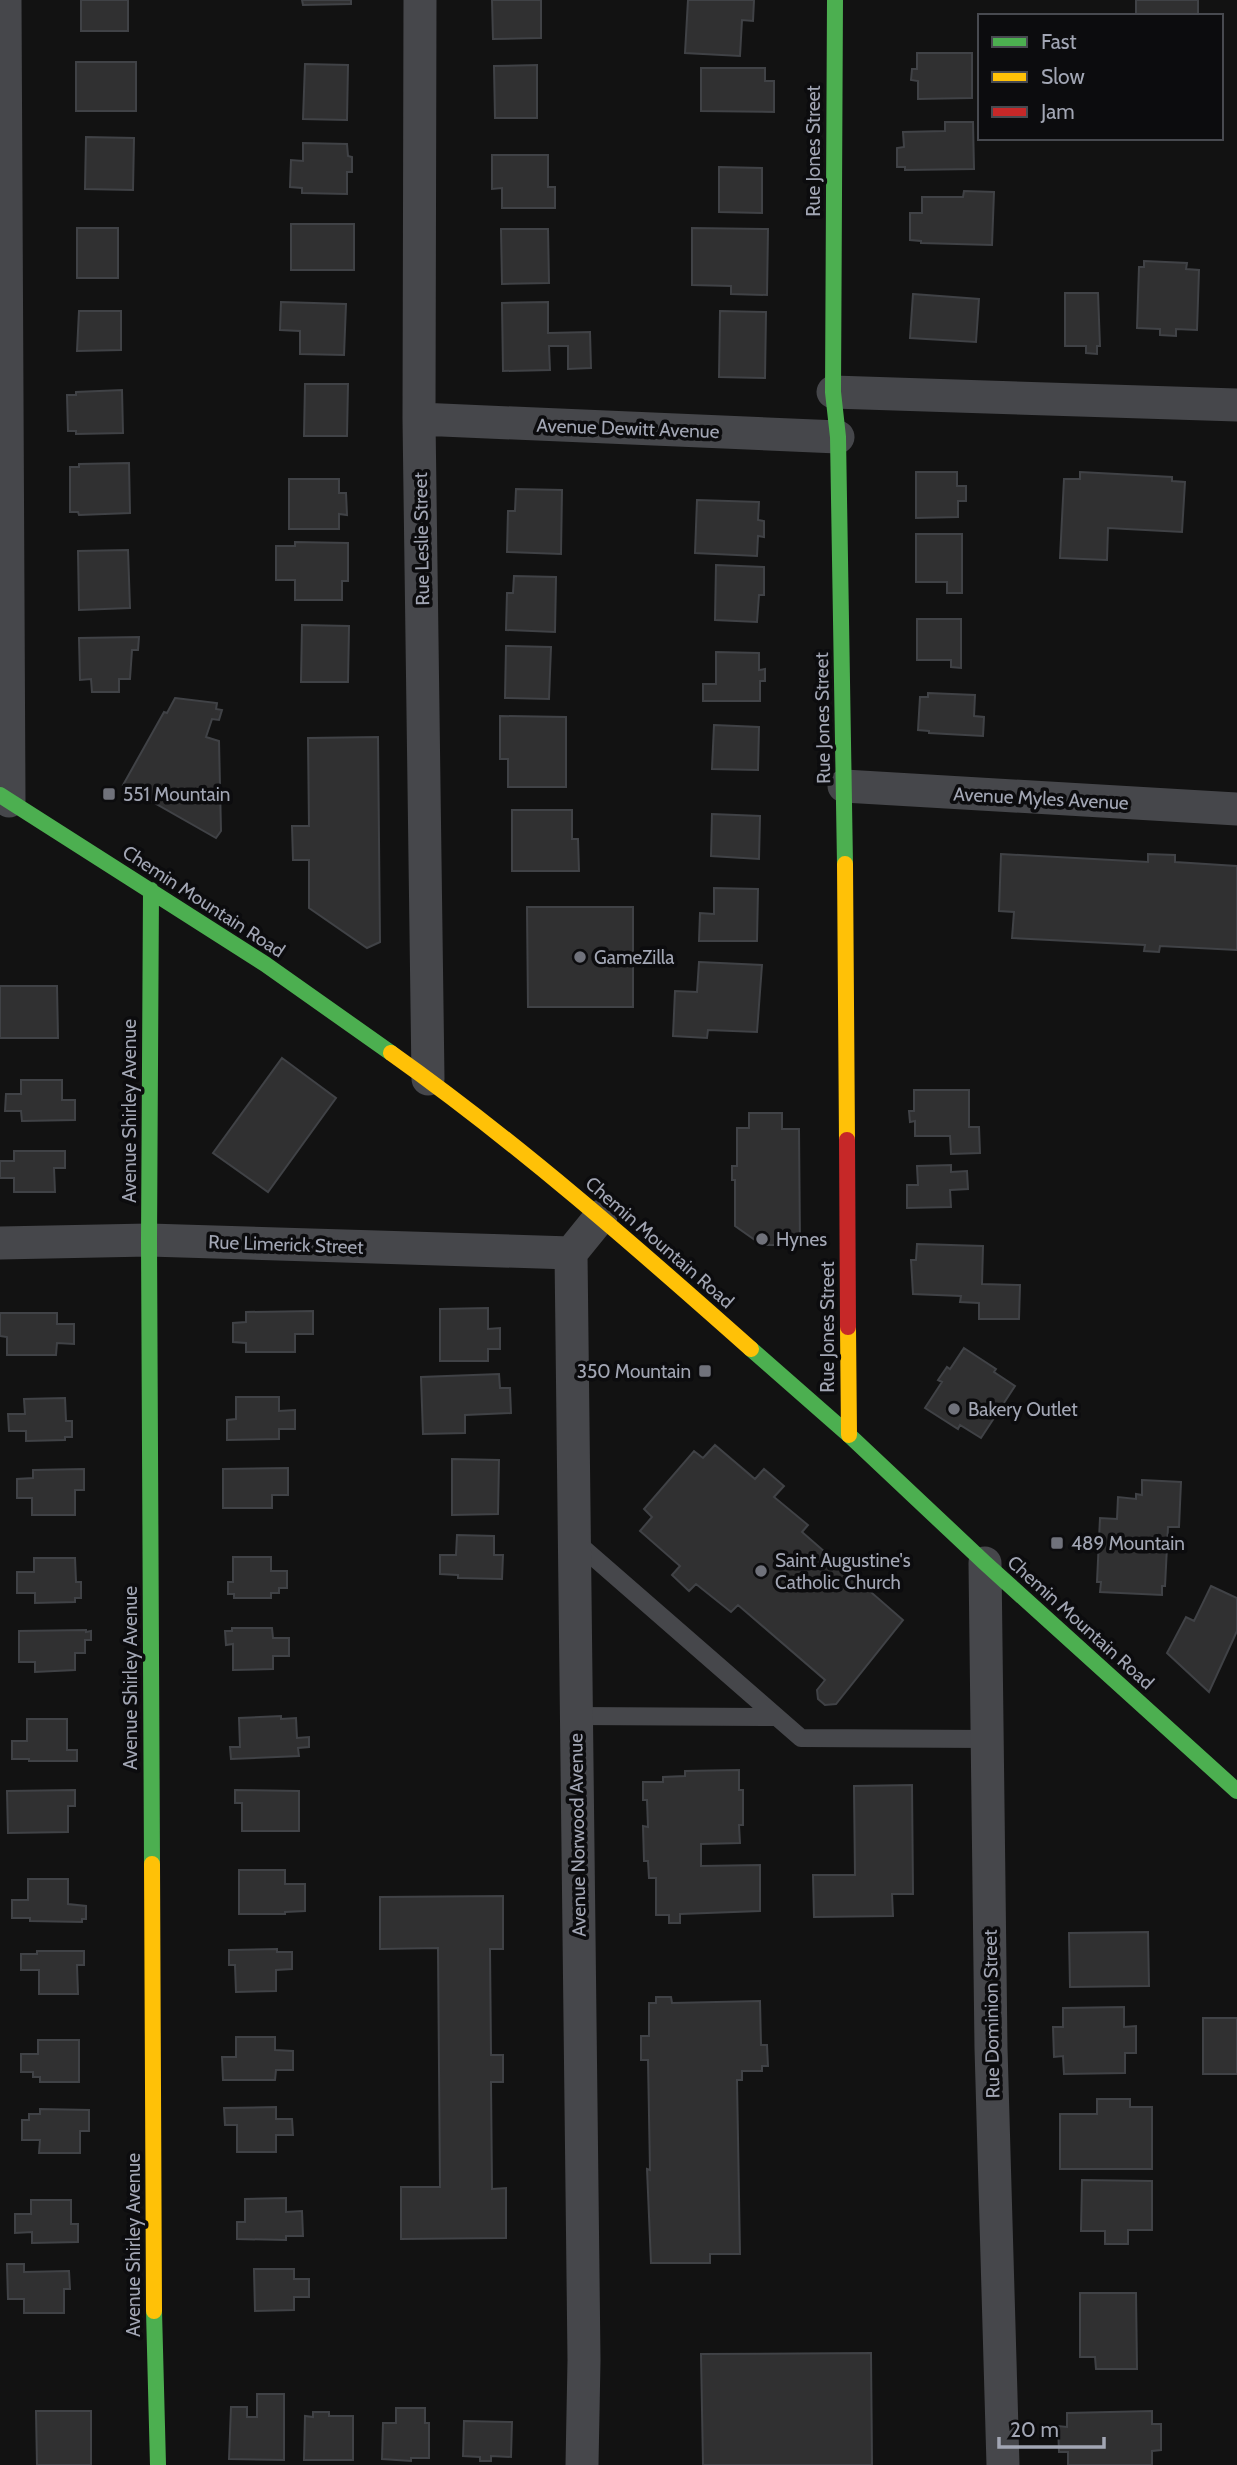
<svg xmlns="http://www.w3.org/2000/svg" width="1237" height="2465" font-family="Cabin,sans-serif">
<rect width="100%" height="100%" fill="#121212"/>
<path fill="#303031" stroke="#404246" stroke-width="2" d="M81 0H128V31H81Z
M302 0H351V4L303 5Z
M492 0H541V38L493 39Z
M688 0H754L753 21 742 20 740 56 685 53Z
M1136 0H1198V16H1136Z
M917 53H972V98L918 99V81L911 80 912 69H917Z
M76 62H136V111H76Z
M305 64 348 65 347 120 303 119Z
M537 65V118H495L494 66Z
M701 68H765V81H774V112L701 111Z
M945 122H973L974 169 905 170V167H897V148L904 147 903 132 945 131Z
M86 137 134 138 133 190 85 189Z
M303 143 347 144 348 156 352 157V172H347V194L302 193V188L290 187 291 160 303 161Z
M492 155H548V187H555V208H502V188L492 189Z
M719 167 762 168V213L719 212Z
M964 191 994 192 992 245 921 243V241L910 240V213H922V197H963Z
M291 224H354V270H291Z
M77 228H118V278H77Z
M692 228 768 229 767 295 731 294V286L692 285Z
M501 229H548L549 283 502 284Z
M1144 261 1187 263 1186 269 1199 270 1197 330 1176 329V336L1160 335V329L1137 328 1139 267H1144Z
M1065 293H1098L1100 346H1097V354L1086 353V346H1065Z
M913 294 979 299 976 342 910 338Z
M281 302 346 304 344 355 300 354V331L280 330Z
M548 302V333L590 332 591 368 568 369V346H549L550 370 503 371 502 303Z
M79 311H121V350L77 351Z
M720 311 766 312 765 378 719 377Z
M305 384H348L347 436H304Z
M122 390 123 433 76 434V431H68L67 395H76V392Z
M129 463 130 513 79 515 78 512H70V467H79V464Z
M916 472H957V486H966V501H958V517L916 518Z
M1080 472 1172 477V481L1185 482 1182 532 1108 528 1107 560 1060 558 1064 479H1080Z
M289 479H339V493H346L347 515 339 514V529H289Z
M516 489 562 490 561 554 507 552 508 511H515Z
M697 500 759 502 758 520 764 521V537L758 536 757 556 695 553Z
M916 534H962V593H947V582H916Z
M295 542 348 543V581H342V600H295V580H276V546H295Z
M128 550 130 608 79 610 78 551Z
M716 565 764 567V595H759L757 622 715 620Z
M514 576 556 577 555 632 506 630 507 593H513Z
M917 619H961V668L951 667V660H917Z
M302 625 349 626 348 682H301Z
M139 637 138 650H132L130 679H119V692H92L91 679 80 680 79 638Z
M506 646 551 647 549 699 505 698Z
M716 652 759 653V670L765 669V681H760V701H703V684H716Z
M928 693 975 695 974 716 984 717 983 736 929 733V731L918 730 920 697H928Z
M175 698 217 703 216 709 222 710 219 720 212 719 206 737 219 741 221 831 216 838 123 785 164 712 167 713Z
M500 716 566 717V787H508V759H500Z
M714 725 759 727 758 770 712 769Z
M378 737 380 942 367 948 309 908V860H293L292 826H309L308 738Z
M512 810H572V839H578L579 871H512Z
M712 814 760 816 759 859 711 856Z
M1001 854 1148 862V854L1175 855V862L1237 866V950L1160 946 1159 952 1144 951 1145 945 1012 938 1014 912 999 911Z
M714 888 758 889 757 941H699L700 913 714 914Z
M527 907H633V1007H528Z
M699 962 762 965 757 1032 708 1030 707 1038 673 1036 675 991 697 992Z
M0 986H57L58 1038H0Z
M282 1058 336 1098 268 1192 213 1153Z
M21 1080H62V1100H75V1120L22 1121 21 1111H5L6 1094H21Z
M914 1090H969V1127H979L980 1153 951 1154 950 1136H915V1121L910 1122 909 1111H914Z
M749 1113H782V1129H799L800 1245H762L735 1226V1180H732V1166H737V1128H749Z
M14 1151H65V1168H54L55 1192H14V1178H0V1161H14Z
M951 1165V1172L967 1171 968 1189 950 1190 951 1207 907 1208V1185H918L917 1166Z
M917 1244 983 1246 982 1284 1020 1285 1019 1319H979V1303L960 1302 961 1296 913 1294 911 1260H916Z
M488 1308V1329L500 1328V1349H488V1361H440V1309Z
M313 1311V1334H295V1352H246V1343L233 1342V1323L246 1322V1312Z
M0 1313H57V1324H74V1344L57 1343 56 1355H7V1337L0 1336Z
M964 1348 996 1369 994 1372 1015 1386 981 1438 960 1425 958 1429 925 1408 942 1382 938 1380 947 1367 950 1369Z
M499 1374 500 1388H510L511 1413 465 1415V1433L423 1434 421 1377Z
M236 1397H279V1411L295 1410V1429H279V1439L227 1440V1420L236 1419Z
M65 1398 66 1421H72V1437H65V1440L26 1441V1431H9L8 1414H25L24 1399Z
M715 1445 755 1479 764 1469 784 1486 774 1497 808 1525 802 1532 903 1620 836 1704 825 1705 818 1699 817 1690 825 1680 738 1605 731 1612 696 1584 689 1591 672 1575 680 1566 640 1531 652 1517 644 1509 694 1451 703 1458Z
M452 1459 499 1460 498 1514 452 1515Z
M288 1468V1495H272V1508H223V1469Z
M84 1469V1490H75V1515H32V1498H17V1479L33 1478V1470Z
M1142 1480 1181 1482 1179 1527H1168L1165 1586H1162V1595L1100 1592 1101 1582H1097L1100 1518 1117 1519 1118 1497 1136 1499V1494L1142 1495Z
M457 1535 494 1536V1555H503L502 1579 458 1578V1575L440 1574V1555H456Z
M233 1557H271V1571H287V1588H279V1593H271V1598H234V1594H228V1582H233Z
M34 1558H75L76 1582H81V1598H75V1602L35 1603V1593H17V1572H34Z
M1211 1586 1237 1598V1631L1209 1692 1167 1653 1186 1617 1194 1621Z
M232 1628H272L273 1638H289V1656H273V1669L233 1670V1644L226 1645 225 1631H232Z
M86 1630V1632L91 1631V1640H85V1653H75V1670L35 1672V1662H19V1631Z
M281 1716V1719L296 1718 297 1738 309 1737V1747L298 1748 299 1756 231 1759 230 1747H240L239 1718Z
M27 1719H67V1750H77V1761H29V1759H12V1741H27Z
M739 1770V1790H743V1825H739L740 1843 701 1844V1866L760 1865V1911L680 1914V1923H669V1915H656V1878H649L648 1861H644L643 1826 648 1827 647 1800H643V1782H663V1777L685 1776V1771Z
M912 1785 913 1894H892L893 1916 814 1917 813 1875H855L854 1786Z
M75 1790V1806H68V1832L8 1833 7 1791Z
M235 1790 299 1791V1831H242V1803H235Z
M239 1870H285V1884H305V1911L285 1912V1914H239Z
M28 1879H68V1904L86 1906V1919H82V1922L30 1921V1918H12V1900H28Z
M503 1896V1949H490L491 2055H503V2082H491L492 2189 506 2188V2238L401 2239V2187H440L438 1948 380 1949V1897Z
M1148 1932 1149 1986 1070 1987 1069 1933Z
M277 1949V1952H292V1969L276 1970V1991L236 1992 235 1965H229V1950Z
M37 1951H84V1965H77L78 1994H39V1970H21V1954H37Z
M656 1997H671L672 2003 760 2001 761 2045H767L768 2066H762V2071H742V2080H737L740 2254H710V2263H651L647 2169 650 2170 648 2060H641V2036H649V2003H656Z
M1124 2007V2027L1136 2026V2053H1125V2073L1064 2074 1063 2056 1054 2057 1053 2027H1063V2008Z
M1203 2018H1237V2074H1203Z
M236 2037H275V2050L293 2051V2070H276L275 2080H223L222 2057H236Z
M38 2040H79V2082H40V2077H33V2072H21V2054H38Z
M1097 2099H1130V2107H1152V2169H1060V2114H1097Z
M276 2107V2119H292L293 2135H276V2152H237V2125H225L224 2108Z
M40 2109 89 2110V2131H80V2153H39L40 2140H22V2120H29V2114H40Z
M1082 2180 1152 2181V2230H1128V2244H1105V2231H1081Z
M286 2198V2212L302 2211 303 2236H286V2240L237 2239V2222H245V2199Z
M31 2200H71V2224H78V2242L32 2243V2232L15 2233V2214H31Z
M7 2264H24V2272L69 2271 70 2289H64V2313H24V2299H8Z
M254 2269H294V2279H309V2297H294V2310L255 2311Z
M1080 2293H1136L1137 2369H1096L1095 2357H1080Z
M871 2353 872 2465H703L701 2354Z
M257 2394H284V2460L229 2459 231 2407H247V2417H257Z
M396 2408H425V2423H429V2458H411V2461L382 2459 383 2423H396Z
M36 2411H91V2465H37Z
M1152 2411V2424H1161V2450L1152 2451V2465H1068V2452H1059L1058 2426 1067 2427V2413Z
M313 2412H329V2416H353V2460H304L305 2416 313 2417Z
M464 2421 512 2422 511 2457 491 2456V2461H480V2457L463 2456Z"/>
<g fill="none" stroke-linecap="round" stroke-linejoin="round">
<path stroke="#46474b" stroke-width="18" d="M575 1541 801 1738 987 1739
M576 1716 777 1717"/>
<path stroke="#46474b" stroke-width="33" d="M5 0 9 801
M420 0 419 419 428 1079
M833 392 1237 405
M419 419 838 437
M844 786 1237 809
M0 1243 149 1240 571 1253
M985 1563 991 2048 1003 2465
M582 2465 584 2360 571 1253 601 1216"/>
<path stroke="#4caf50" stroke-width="16" d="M835 0 833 392 838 437 845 864
M0 795 265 964 391 1053
M151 890 149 1240 152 1864
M751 1349 849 1435 985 1563 1237 1791
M154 2311 158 2465"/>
<path stroke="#ffc107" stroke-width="16" d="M845 864 847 1140
M391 1053C518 1143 635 1246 751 1349
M848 1327 849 1435
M152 1864 154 2311"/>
<path stroke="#c62828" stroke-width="16" d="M847 1140 848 1327"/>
</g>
<g fill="#70727b" stroke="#0c0c0e" stroke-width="2.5">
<rect x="102" y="787" width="14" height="14" rx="3.5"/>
<circle cx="580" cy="957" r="7"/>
<circle cx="762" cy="1239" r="7"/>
<rect x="698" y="1364" width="14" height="14" rx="3.5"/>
<circle cx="954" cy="1409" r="7"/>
<rect x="1050" y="1536" width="14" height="14" rx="3.5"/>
<circle cx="761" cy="1571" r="7"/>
</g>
<g text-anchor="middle" stroke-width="7" stroke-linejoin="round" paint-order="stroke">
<g font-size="19" fill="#a2a6b4" stroke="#0c0c0e">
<text transform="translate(813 151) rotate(-90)" y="7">Rue Jones Street</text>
<text transform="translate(628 428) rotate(2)" y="7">Avenue Dewitt Avenue</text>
<text transform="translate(421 539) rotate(-91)" y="7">Rue Leslie Street</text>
<text transform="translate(822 718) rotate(-91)" y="7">Rue Jones Street</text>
<text transform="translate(1041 798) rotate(3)" y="7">Avenue Myles Avenue</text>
<text transform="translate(204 901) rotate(33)" y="7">Chemin Mountain Road</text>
<text transform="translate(129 1111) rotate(-90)" y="7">Avenue Shirley Avenue</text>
<text transform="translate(660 1242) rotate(41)" y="7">Chemin Mountain Road</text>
<text transform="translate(286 1244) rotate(2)" y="7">Rue Limerick Street</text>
<text transform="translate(827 1327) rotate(-90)" y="7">Rue Jones Street</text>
<text transform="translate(1081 1622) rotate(42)" y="7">Chemin Mountain Road</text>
<text transform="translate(130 1678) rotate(-90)" y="7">Avenue Shirley Avenue</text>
<text transform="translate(577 1835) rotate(-91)" y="7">Avenue Norwood Avenue</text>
<text transform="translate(991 2014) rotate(-91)" y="7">Rue Dominion Street</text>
<text transform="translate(133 2245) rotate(-90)" y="7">Avenue Shirley Avenue</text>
</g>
<g font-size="19" fill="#a2a6b4" stroke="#0c0c0e" text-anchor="start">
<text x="123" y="801">551 Mountain</text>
<text x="594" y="964">GameZilla</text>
<text x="776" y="1246">Hynes</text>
<text x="691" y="1378" text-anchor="end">350 Mountain</text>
<text x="968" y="1416">Bakery Outlet</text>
<text x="1071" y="1550">489 Mountain</text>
<text x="775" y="1567">Saint Augustine's<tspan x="775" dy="22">Catholic Church</tspan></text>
</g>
</g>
<rect x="978" y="14" width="245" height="126" fill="#0c0c0e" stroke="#484a50" stroke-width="2"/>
<rect x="992" y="37" width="35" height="10" fill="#4caf50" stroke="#484a50" stroke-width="2"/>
<text x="1041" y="49" font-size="21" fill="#a2a6b4">Fast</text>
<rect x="992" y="72" width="35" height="10" fill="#ffc107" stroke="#484a50" stroke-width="2"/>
<text x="1041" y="84" font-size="21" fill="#a2a6b4">Slow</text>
<rect x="992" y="107" width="35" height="10" fill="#c62828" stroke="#484a50" stroke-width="2"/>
<text x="1041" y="119" font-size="21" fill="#a2a6b4">Jam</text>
<path d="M999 2437v10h105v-10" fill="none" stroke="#a2a6b4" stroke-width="3.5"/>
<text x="1010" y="2437" font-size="21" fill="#a2a6b4" stroke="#0c0c0e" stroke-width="5" paint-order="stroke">20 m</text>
</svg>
